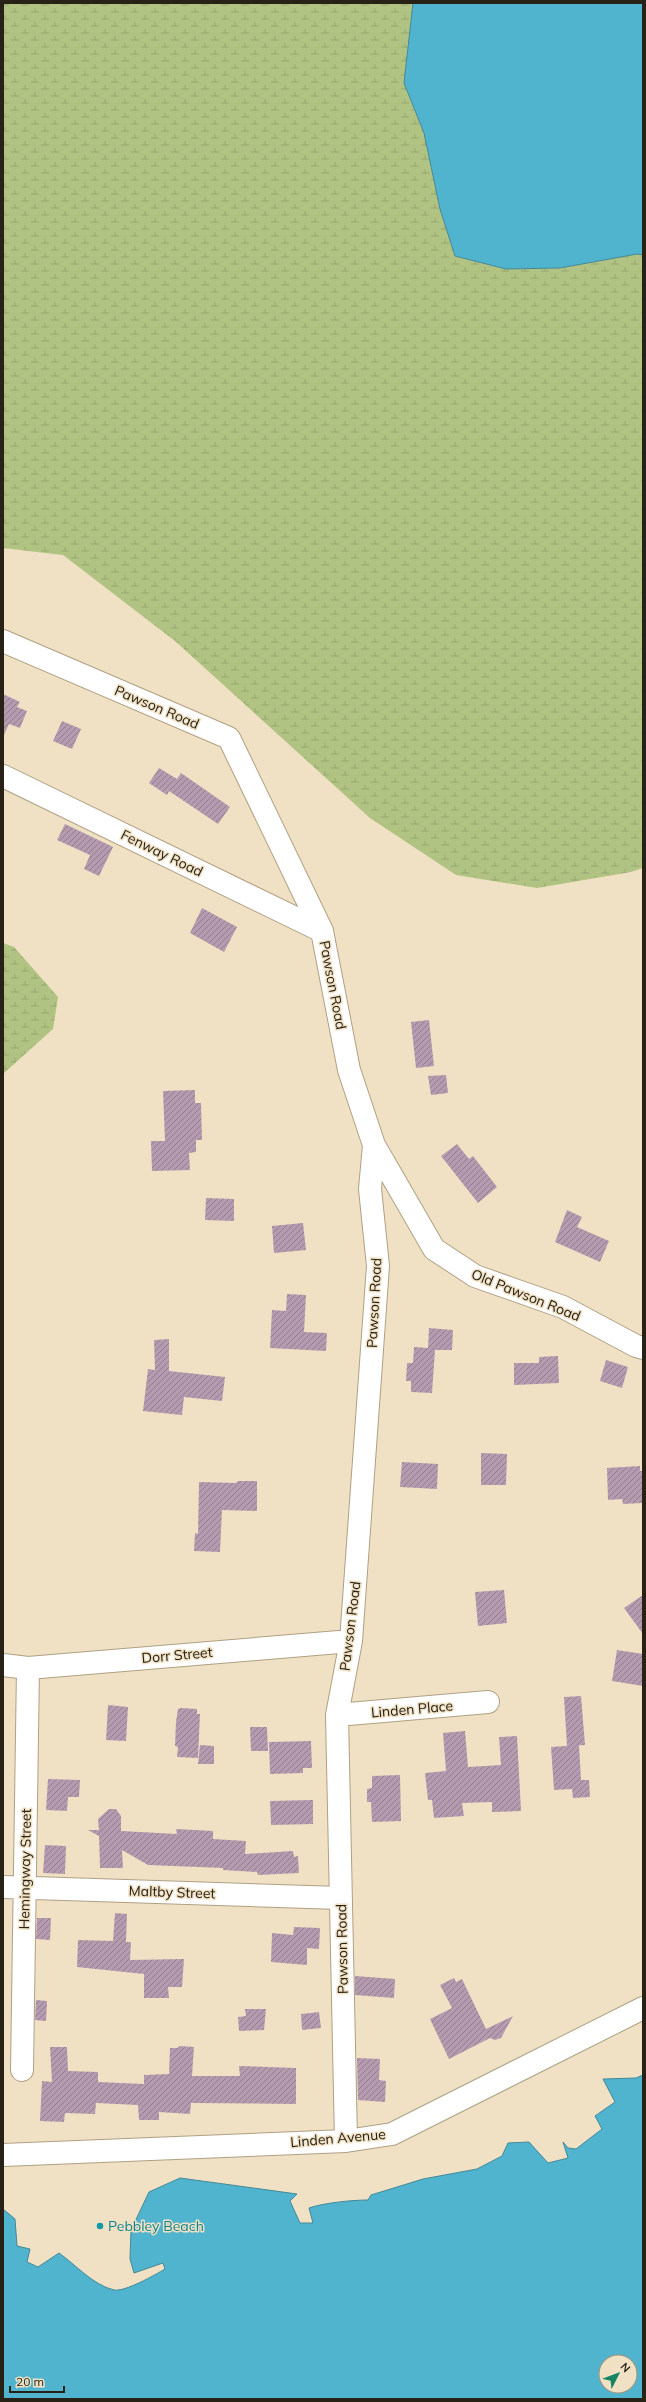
<svg xmlns="http://www.w3.org/2000/svg" width="646" height="2402" font-family="Mulish,sans-serif">
<defs>
<pattern id="wetland-marsh" width="20" height="14" patternUnits="userSpaceOnUse"><rect width="20" height="14" fill="#b1c382"/><path d="M1 5h8M5 5V1M11 12h8M15 12V8" fill="none" stroke="#98a770"/></pattern>
<pattern id="building-hatch" width="6" height="6" patternUnits="userSpaceOnUse"><rect width="6" height="6" fill="#b59bb0"/><path d="M-1 1l2-2M0 6l6-6M5 7l2-2" fill="none" stroke="#937e8e"/></pattern>
</defs>
<rect width="100%" height="100%" fill="#f1e1c4"/>
<path fill="url(#wetland-marsh)" d="M3 3H413L404 83 424 133 440 209 455 256 506 269 560 268 637 254 643 255V868L631 872 537 888 456 875 370 818 175 641 63 555 3 548Z
M3 943 14 947 58 997 53 1029 3 1074Z"/>
<path fill="#50b4cf" stroke="#448898" fill-rule="evenodd" d="M413 3H643V255L637 254 560 268 506 269 455 256 440 209 424 133 404 83Z
M643 2075V2399H3V2209L15 2219 17 2246 30 2249 27 2262 38 2267 59 2253C76 2265 93 2285 114 2290 125 2292 155 2275 165 2269L163 2263 134 2273 130 2259 131 2230 149 2192 180 2178 297 2194 290 2201 300 2223H313L309 2208C323 2203 352 2200 368 2200L371 2195 423 2179 477 2169 502 2156 508 2143 529 2142 548 2163 568 2158 563 2142 568 2148 576 2149 602 2129 595 2116 615 2102 603 2079 636 2078ZM606 2362H630V2386H606Z"/>
<path fill="url(#building-hatch)" d="M3 694 20 702 17 707 27 711 20 728 9 724 3 737Z
M62 721 81 729 72 749 53 741Z
M159 768 177 779 181 773 230 807 218 824 169 791 167 795 149 783Z
M65 824 113 847 99 876 84 869 90 855 57 840Z
M202 908 237 927 224 952 190 933Z
M429 1020 434 1066 416 1068 411 1022Z
M446 1075 448 1093 431 1095 428 1076Z
M195 1090V1103H201L202 1140H196V1152L189 1153 190 1170 152 1171 151 1141H165L163 1091Z
M457 1144 469 1159 473 1156 497 1187 478 1203 441 1156Z
M206 1198 234 1199V1221L205 1220Z
M567 1210 582 1217 577 1227 609 1241 600 1262 555 1242Z
M303 1223 306 1250 274 1253 272 1226Z
M287 1294 306 1295 304 1332 327 1333 326 1351 270 1348 272 1310 286 1311Z
M429 1328 453 1330 452 1350H435L432 1393 411 1392V1381H406L407 1363H413L414 1347 428 1348Z
M169 1339V1371L225 1377 222 1401 184 1397 182 1415 143 1411 148 1369 155 1370 154 1340Z
M558 1356 559 1383 514 1385V1363H539V1357Z
M606 1360 628 1367 622 1388 600 1381Z
M481 1453 507 1454 506 1485H481Z
M402 1462 438 1464 437 1489 400 1487Z
M640 1466V1471H643V1503L623 1504 622 1499 608 1500 607 1468Z
M238 1481H257V1511L222 1510 220 1552 194 1551 195 1533 198 1534 199 1482 236 1483Z
M504 1590 507 1623 478 1626 475 1592Z
M643 1595V1634L624 1608Z
M617 1650 643 1654V1686L612 1681Z
M581 1696 585 1745 567 1746 564 1697Z
M108 1705 128 1707 126 1741 106 1740Z
M181 1708 197 1709V1714H200L198 1758 177 1757 178 1747 175 1746 176 1722 178 1709Z
M250 1727H267L268 1751H251Z
M465 1731 468 1767 501 1765 499 1737 517 1736 521 1811 492 1812V1802L462 1803 464 1816 434 1818 432 1800H428L425 1773 446 1771 443 1733Z
M311 1741 312 1768H303V1773L270 1774 269 1742Z
M200 1745 214 1746V1764H198Z
M579 1745 581 1780H589L590 1797 573 1798 572 1789 554 1790 551 1747Z
M400 1775 401 1821 372 1822 371 1802H367V1789L372 1788V1776Z
M48 1779 80 1780 79 1797H68L67 1811 46 1810Z
M313 1800V1824L271 1825 270 1801Z
M109 1809H116L121 1816V1831L177 1834 176 1829 213 1831V1839L246 1841 245 1854 293 1851 294 1857 298 1856 299 1873 258 1875 257 1872 223 1870V1868L148 1865 122 1850 123 1868H100L99 1836 88 1830H99L98 1819Z
M45 1845 66 1846 65 1874 43 1873Z
M115 1913 127 1914 126 1942H131L130 1960 184 1959 182 1987H168L169 1998H144V1974L77 1967 78 1940 113 1941Z
M37 1918H51L50 1940 36 1939Z
M294 1927 320 1928 319 1949 307 1948V1965L271 1962 272 1933 293 1935Z
M355 1976 395 1979 394 1998 355 1995Z
M454 1978 456 1982 462 1979 486 2029 513 2016 501 2038 495 2040 490 2038 449 2059 430 2019 452 2008 440 1985Z
M36 2000 47 2001 46 2021 35 2020Z
M245 2009H266L264 2030 239 2031 238 2017 246 2016Z
M319 2012 321 2028 302 2030 301 2014Z
M180 2046 194 2047 192 2076H240L239 2066 296 2068V2104L191 2103 190 2114 159 2112V2120H139L138 2105 96 2103 95 2114 65 2113 64 2122 40 2121 42 2081 52 2082 50 2047H67L68 2071 98 2072V2082L144 2084V2075L169 2074 170 2048H177Z
M357 2058 380 2059 379 2080 386 2081 385 2102 358 2100Z"/>
<g fill="none" stroke-linecap="round" stroke-linejoin="round">
<g stroke="#afa085" stroke-width="24">
<path id="minor" d="M3 641 229 738 322 931 349 1070 374 1145 370 1189 378 1266 351 1641 337 1715 346 2141
M3 776 322 931
M374 1145 434 1249 475 1276 563 1307 636 1346 643 1348
M3 1665 28 1668 351 1641
M337 1715 488 1702
M3 1887 340 1898
M22 2070 28 1668
M3 2155 346 2141 392 2134 643 2008"/>
</g>
<use href="#minor" stroke="#fff" stroke-width="22"/>
</g>
<circle fill="#0f9aa8" stroke="#f1e1c4" stroke-width="1.5" cx="100" cy="2226" r="4"/>
<g text-anchor="middle" stroke-width="3" stroke-linejoin="round" paint-order="stroke">
<g font-size="14" fill="#272116" stroke="#f1e1c4">
<text transform="translate(157 707) rotate(23)" y="5">Pawson Road</text>
<text transform="translate(162 853) rotate(26)" y="5">Fenway Road</text>
<text transform="translate(333 985) rotate(79)" y="5">Pawson Road</text>
<text transform="translate(526 1295) rotate(22)" y="5">Old Pawson Road</text>
<text transform="translate(374 1303) rotate(-87)" y="5">Pawson Road</text>
<text transform="translate(350 1626) rotate(-83)" y="5">Pawson Road</text>
<text transform="translate(177 1655) rotate(-5)" y="5">Dorr Street</text>
<text transform="translate(412 1709) rotate(-5)" y="5">Linden Place</text>
<text transform="translate(25 1869) rotate(-89)" y="5">Hemingway Street</text>
<text transform="translate(172 1892) rotate(2)" y="5">Maltby Street</text>
<text transform="translate(342 1949) rotate(-91)" y="5">Pawson Road</text>
<text transform="translate(338 2138) rotate(-5)" y="5">Linden Avenue</text>
</g>
<g font-size="14" fill="#0d838f" stroke="#f1e1c4" text-anchor="start">
<text x="108" y="2231">Pebbley Beach</text>
</g>
</g>
<rect width="646" height="2402" fill="none" stroke="#272116" stroke-width="8"/>
<g transform="translate(618 2374) rotate(48)"><circle r="19" fill="#f1e1c4" stroke="#a0947e"/>
<path d="M0-3L7 15L0 10L-7 15Z" fill="#148462"/>
<text y="-6" font-size="11" font-weight="bold" text-anchor="middle" fill="#272116">N</text>
</g>
<path d="M10 2386v6h54v-6" fill="none" stroke="#272116" stroke-width="2"/>
<text x="16" y="2386" font-size="12" fill="#272116" stroke="#f1e1c4" stroke-width="3" paint-order="stroke">20 m</text>
</svg>
